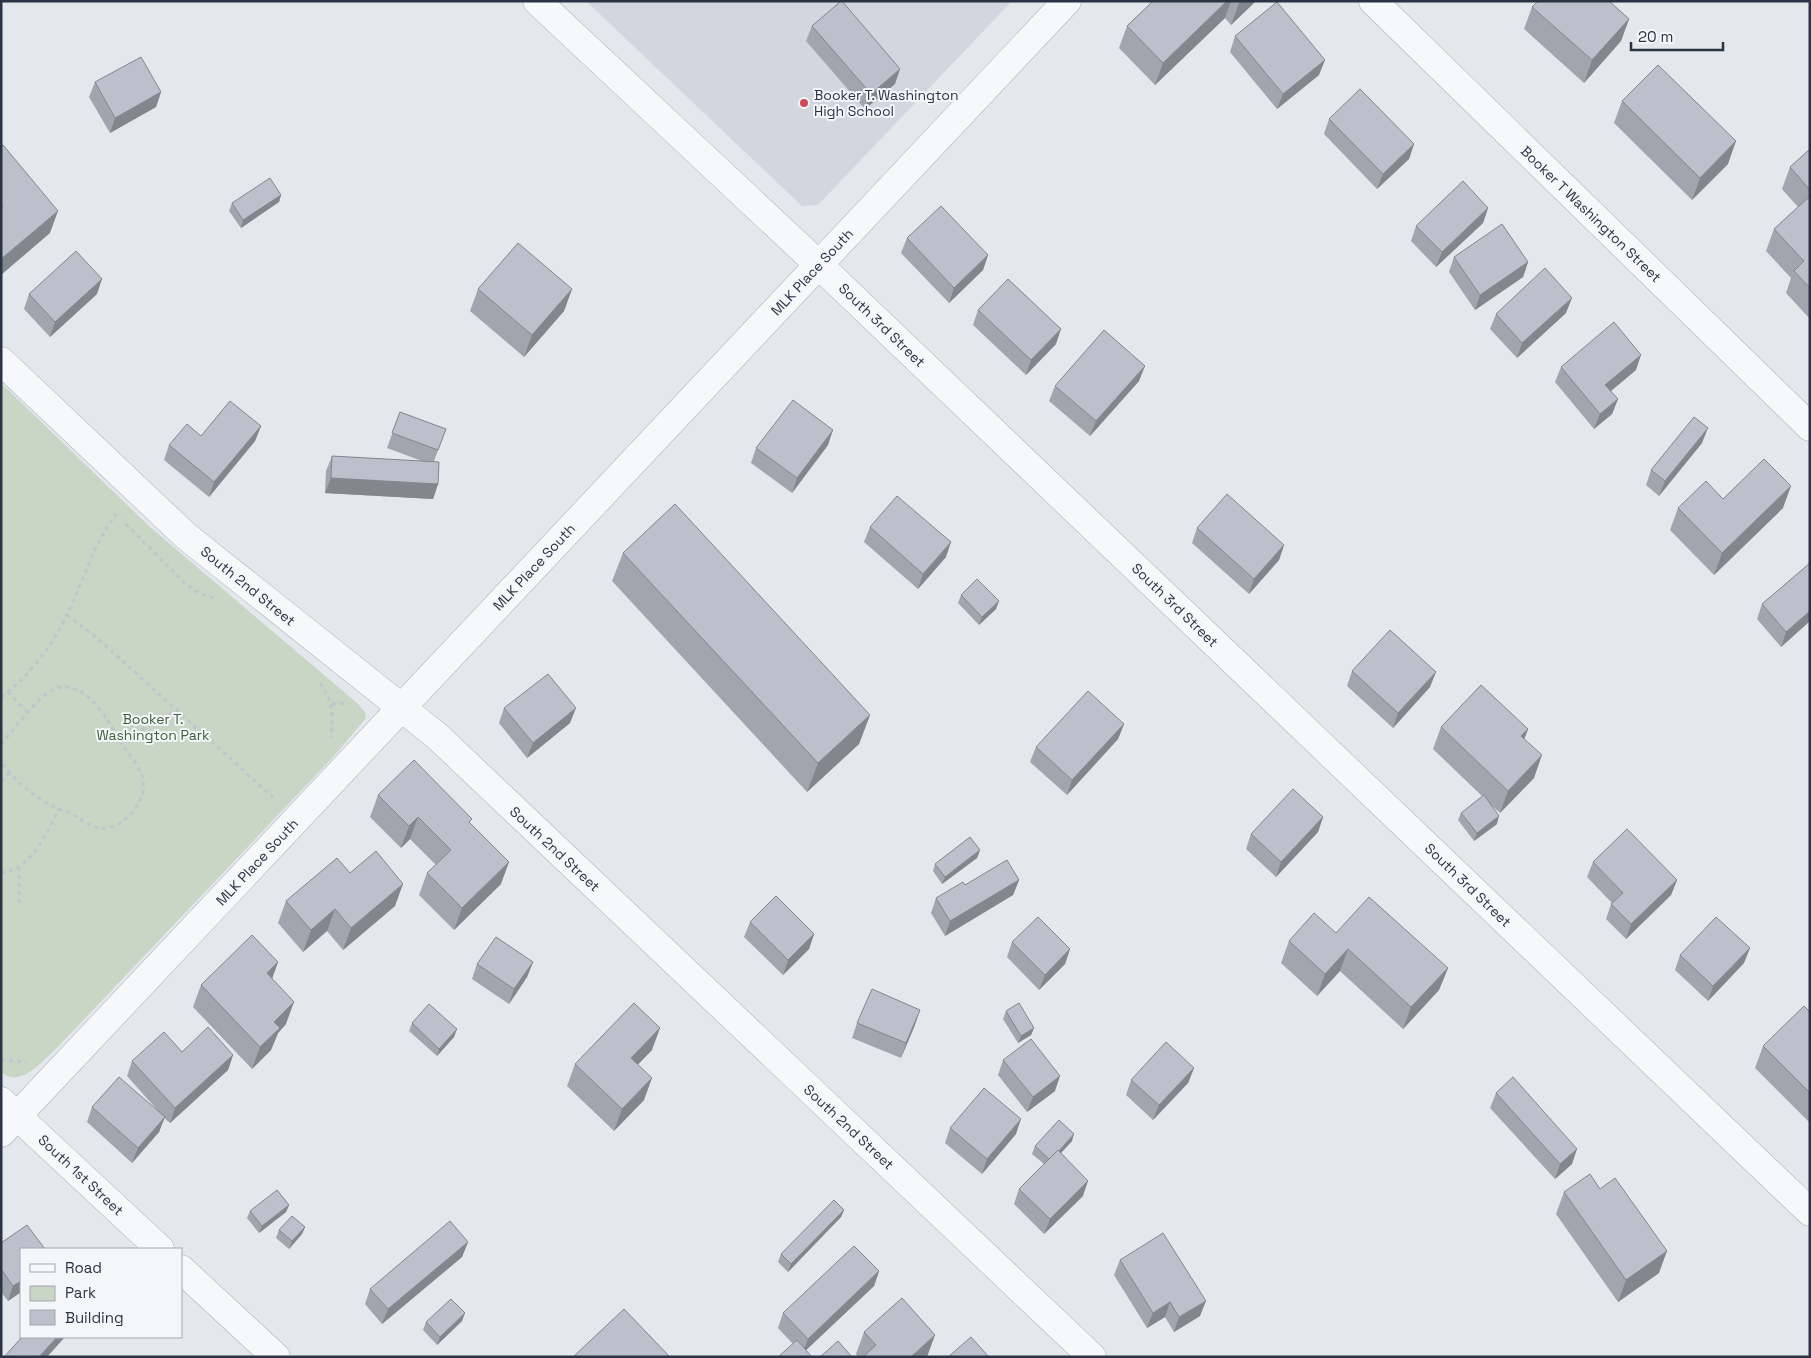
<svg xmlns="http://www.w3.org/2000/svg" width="1811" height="1358" font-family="'Space Grotesk',sans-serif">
<rect width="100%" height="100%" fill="#e4e7ec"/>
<path fill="#d2d6de" d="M586 1H1012L818 205 802 206Z"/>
<path fill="#c9d6c5" d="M1 383 150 527 357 703 365 712 366 718 335 755 53 1052C39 1064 20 1088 1 1072Z"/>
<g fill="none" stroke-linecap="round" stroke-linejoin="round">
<g stroke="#a9aeb7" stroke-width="29">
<path id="minor" d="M537 1 819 265 1810 1212
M1373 1 1810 427
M1 361 186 536 437 736 1092 1357
M1 1133 1067 1"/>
</g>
<g stroke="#a9aeb7" stroke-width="29">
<path id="tertiary" d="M1 1101 160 1249
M181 1269 276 1357"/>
</g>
<path stroke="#c2c5cb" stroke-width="3" stroke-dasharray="4 4" stroke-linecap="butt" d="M126 524 187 585 199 593 216 599
M67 615 97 638 276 800
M320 683C334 703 333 714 331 738
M8 692 28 713
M1 697C28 678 52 646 66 617 83 582 93 545 116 514
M332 704 346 703
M119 739 136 733 177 710
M1 744C13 731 39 695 54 689 88 677 110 725 124 747 130 756 139 766 142 776 150 799 124 830 101 828 89 827 80 818 70 813 67 811 63 811 59 809 39 801 13 780 1 761
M1 781 10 772
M19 867V907
M1 873C34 867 45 835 59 809
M1 1060 26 1062"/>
<use href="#minor" stroke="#f7f8fa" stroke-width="28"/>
<use href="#tertiary" stroke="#f7f8fa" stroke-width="28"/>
</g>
<path fill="#a1a5ae" d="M1153 1H1256L1231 25 1225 18 1155 85 1119 48 1127 26Z
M1532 7 1629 19 1621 41 1584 83 1524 29Z
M812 26 895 84 865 109 806 41Z
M1235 36 1319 75 1277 109 1230 52Z
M95 82 161 92 156 107 110 133 89 97Z
M1622 101 1728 164 1692 200 1614 123Z
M1329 119 1414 144 1409 159 1377 189 1324 134Z
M1810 149V319L1786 293 1791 278 1766 251 1774 229 1798 207 1782 189 1790 167Z
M281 195 279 202 241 228 229 211 232 203Z
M1488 208 1483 223 1436 267 1411 241 1416 226Z
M907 238 988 255 983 270 949 303 901 253Z
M1454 257 1528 262 1523 277 1475 310 1449 272Z
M478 289H572L564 311 524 357 470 311Z
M29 294H97L50 337 24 309Z
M978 310 1056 344 1026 375 973 325Z
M1566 313 1517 358 1490 329 1496 314Z
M1561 367 1636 370 1611 391 1618 399 1612 414 1594 429 1555 382Z
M1139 381 1090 436 1049 401 1055 386Z
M400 412 446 429 434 461 438 484 433 499 325 493 326 471 332 456 422 461 387 448Z
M261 426 255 441 209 497 164 460 169 445 201 436Z
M1702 443 1659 496 1646 485 1651 470Z
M828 445 792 493 751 463 756 448Z
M1723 499 1783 508 1714 575 1670 530 1678 508Z
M870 527 946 557 918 589 864 542Z
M1197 528 1284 545 1279 560 1249 594 1192 543Z
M623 553 870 715 859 744 807 792 612 581Z
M1810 563V621L1781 647 1757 619 1762 604Z
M961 595 996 609 979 625 958 603Z
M1352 671 1430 687 1393 728 1347 686Z
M504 708 570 723 527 758 499 723Z
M1124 724 1118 739 1067 795 1030 762 1036 747Z
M1441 727 1528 729 1524 739 1534 778 1500 813 1491 805 1497 824 1474 841 1458 820 1461 813 1482 796 1433 749Z
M378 795 470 824 501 884 454 930 419 895 427 873 436 865 410 839 401 848 370 817Z
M1323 817 1318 832 1276 877 1246 849 1251 834Z
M980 850 977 858 942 884 933 871 935 864Z
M1593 862 1677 880 1671 895 1626 939 1606 919 1611 904 1612 903 1587 877Z
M350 873 395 906 343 950 327 931 303 952 278 923 286 901Z
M1019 880 1013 895 945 936 931 913 936 898 965 885Z
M750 922 814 934 809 949 783 975 744 937Z
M1336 933 1448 968 1439 990 1403 1029 1340 971 1317 996 1281 963 1289 941Z
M1012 942 1070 949 1065 964 1039 990 1007 957Z
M1680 955 1744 963 1708 1001 1675 970Z
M278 962 272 979 286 1024 278 1033 271 1050 252 1069 193 1007 201 985Z
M533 962 527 977 509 1004 472 979 477 964Z
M1006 1011 1034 1028 1031 1035 1018 1043 1003 1019Z
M1810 1012V1123L1755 1068 1763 1046Z
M412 1023 454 1037 437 1056 409 1031Z
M857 1023 915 1025 901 1058 852 1038Z
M652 1050 638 1064 644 1100 614 1131 567 1086 575 1064Z
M182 1052 233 1055 228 1070 170 1123 164 1118 159 1132 132 1163 87 1122 92 1107 160 1113 127 1076 132 1061Z
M1003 1060 1055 1091 1027 1112 998 1075Z
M1194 1068 1188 1083 1153 1120 1126 1095 1131 1080Z
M1496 1093 1572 1164 1555 1179 1490 1108Z
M950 1128 1016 1134 982 1174 945 1143Z
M1072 1141 1061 1153 1083 1196 1044 1234 1014 1204 1019 1189 1044 1164 1032 1154 1035 1146Z
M1564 1192 1659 1273 1618 1302 1556 1214Z
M289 1205 286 1212 259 1233 247 1218 250 1211Z
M844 1210 841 1217 788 1272 778 1262 781 1254Z
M305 1227 302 1234 289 1249 276 1238 279 1230Z
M468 1242 462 1257 382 1324 365 1304 370 1289Z
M1 1243 21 1249V1292L8 1301 1 1292Z
M1120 1260 1200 1316 1174 1332 1165 1317 1147 1328 1114 1275Z
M879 1271 874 1286 806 1350 793 1344 778 1328 783 1313Z
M462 1321 437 1345 423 1330 426 1322Z
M864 1332 927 1357H858L856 1354Z"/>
<path fill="#83868d" d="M1227 1H1231L1225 18 1155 85 1163 63Z
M1241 1H1256L1231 25 1239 3Z
M1629 19 1621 41 1584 83 1592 60Z
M1325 60 1319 75 1277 109 1283 94Z
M900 69 895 84 865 109 871 94Z
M161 92 156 107 110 133 115 118Z
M1736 141 1728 164 1692 200 1700 178Z
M1414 144 1409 159 1377 189 1383 174Z
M281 195 279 202 241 228 243 220Z
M1488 208 1483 223 1436 267 1442 252Z
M58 211 50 233 1 275V259Z
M988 255 983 270 949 303 954 288Z
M1528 262 1523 277 1475 310 1480 295Z
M102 279 97 294 50 337 55 322Z
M572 289 564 311 524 357 532 335Z
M1572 298 1566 313 1517 358 1522 343Z
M1061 329 1056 344 1026 375 1031 360Z
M1641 355 1636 370 1600 400 1605 385Z
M1145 366 1139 381 1090 436 1096 421Z
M1618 399 1612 414 1594 429 1600 414Z
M261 426 255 441 209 497 214 482Z
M1708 428 1702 443 1659 496 1665 481Z
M833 430 828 445 792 493 797 478Z
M331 478 438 484 433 499 325 493Z
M1791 486 1783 508 1714 575 1722 553Z
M951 542 946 557 918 589 923 574Z
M1284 545 1279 560 1249 594 1254 579Z
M999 601 996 609 979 625 982 617Z
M1810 611V621L1781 647 1786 632Z
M1436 672 1430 687 1393 728 1398 713Z
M576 708 570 723 527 758 533 743Z
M870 715 859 744 807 792 818 763Z
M1124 724 1118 739 1067 795 1072 780Z
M1528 729 1520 751 1521 736Z
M1542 755 1534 778 1500 813 1508 791Z
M1499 816 1497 824 1474 841 1477 833Z
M418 817 410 839 401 848 409 826Z
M1323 817 1318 832 1276 877 1281 862Z
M980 850 977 858 942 884 945 877Z
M509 862 501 884 454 930 462 908Z
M1019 880 1013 895 945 936 950 921Z
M1677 880 1671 895 1626 939 1631 924Z
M403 884 395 906 343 950 351 928Z
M335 909 327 931 303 952 311 930Z
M814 934 809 949 783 975 788 960Z
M1750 948 1744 963 1708 1001 1713 986Z
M1070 949 1065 964 1039 990 1045 975Z
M1348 949 1340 971 1317 996 1325 974Z
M278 962 270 984 267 973Z
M533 962 527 977 509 1004 514 989Z
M1448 968 1439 990 1403 1029 1411 1007Z
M294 1002 286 1024 278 1033 271 1050 252 1069 260 1047 274 1022Z
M920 1010 915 1025 901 1058 906 1043Z
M660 1028 652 1050 623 1080 631 1058Z
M1034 1028 1031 1035 1018 1043 1021 1036Z
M457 1029 454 1037 437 1056 439 1049Z
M233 1055 228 1070 170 1123 175 1108Z
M1194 1068 1188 1083 1153 1120 1159 1105Z
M1060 1076 1055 1091 1027 1112 1033 1097Z
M652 1078 644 1100 614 1131 622 1109Z
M165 1117 159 1132 132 1163 138 1148Z
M1021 1119 1016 1134 982 1174 987 1159Z
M1074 1134 1072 1141 1048 1167 1051 1160Z
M1577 1149 1572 1164 1555 1179 1560 1164Z
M1088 1181 1083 1196 1044 1234 1050 1219Z
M289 1205 286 1212 259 1233 262 1226Z
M844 1210 841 1217 788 1272 791 1264Z
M305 1227 302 1234 289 1249 292 1241Z
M468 1242 462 1257 382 1324 388 1309Z
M1667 1251 1659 1273 1618 1302 1626 1280Z
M879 1271 874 1286 802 1354 808 1339Z
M21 1281V1292L8 1301 13 1286Z
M1206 1301 1200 1316 1174 1332 1179 1317Z
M1170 1302 1165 1317 1147 1328 1153 1313Z
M465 1313 462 1321 437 1345 440 1337Z
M935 1335 927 1357H911Z
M57 1337H65L47 1357H39Z"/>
<path fill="#bbc0ca" stroke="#83868d" d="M841 1H842L900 69 871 94 812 26Z
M1153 1H1227L1163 63 1127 26Z
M1538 1H1609L1629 19 1592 60 1532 7Z
M1277 2 1325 60 1283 94 1235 36Z
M141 57 161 92 115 118 95 82Z
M1658 65 1736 141 1700 178 1622 101Z
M1360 89 1414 144 1383 174 1329 119Z
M3 145 58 211 1 259V209L3 208 1 206V146Z
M1810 149V190L1790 167Z
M270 178 281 195 243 220 232 203Z
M1463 181 1488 208 1442 252 1416 226Z
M1810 196V288L1794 271 1804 261 1774 229Z
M941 206 988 255 954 288 907 238Z
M1502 224 1528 262 1480 295 1454 257Z
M518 243 572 289 532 335 478 289Z
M76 251 102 279 55 322 29 294Z
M1545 268 1572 298 1522 343 1496 314Z
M1008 279 1061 329 1031 360 978 310Z
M1614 322 1641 355 1605 385 1618 399 1600 414 1561 367Z
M1104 330 1145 366 1096 421 1055 386Z
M793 400 833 430 797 478 756 448Z
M230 401 261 426 214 482 169 445 187 424 201 436Z
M400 412 446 429 438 450 392 433Z
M1694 417 1708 428 1665 481 1651 470Z
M332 456 439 462 438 484 331 478Z
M1764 459 1791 486 1722 553 1678 508 1706 481 1723 499Z
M1227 494 1284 545 1254 579 1197 528Z
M897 496 951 542 923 574 870 527Z
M675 504 870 715 818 763 623 553Z
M1810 563V611L1786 632 1762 604Z
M977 579 999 601 982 617 961 595Z
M1390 630 1436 672 1398 713 1352 671Z
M548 674 576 708 533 743 504 708Z
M1481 685 1528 729 1521 736 1542 755 1508 791 1441 727Z
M1088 691 1124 724 1072 780 1036 747Z
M414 760 472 819 469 822 509 862 462 908 427 873 451 850 418 817 409 826 378 795Z
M1293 789 1323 817 1281 862 1251 834Z
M1484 795 1499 816 1477 833 1461 813Z
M1627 829 1677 880 1631 924 1611 904 1623 893 1593 862Z
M970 837 980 850 945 877 935 864Z
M376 851 403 884 351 928 335 909 311 930 286 901 337 858 350 873Z
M1007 860 1019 880 950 921 936 898 963 882 965 885Z
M776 896 814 934 788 960 750 922Z
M1369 897 1448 968 1411 1007 1348 949 1325 974 1289 941 1314 913 1336 933Z
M1038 917 1070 949 1045 975 1012 942Z
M1716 917 1750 948 1713 986 1680 955Z
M252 935 278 962 267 973 294 1002 274 1022 280 1028 260 1047 201 985Z
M496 937 533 962 514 989 477 964Z
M872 989 920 1010 906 1043 857 1023Z
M634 1003 660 1028 631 1058 652 1078 622 1109 575 1064Z
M1019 1003 1034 1028 1021 1036 1006 1011Z
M429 1004 457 1029 439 1049 412 1023Z
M1804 1006 1810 1012V1093L1763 1046Z
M208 1027 233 1055 175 1108 132 1061 164 1032 182 1052Z
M1031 1039 1060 1076 1033 1097 1003 1060Z
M1166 1042 1194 1068 1159 1105 1131 1080Z
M119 1077 165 1117 138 1148 92 1107Z
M1513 1077 1577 1149 1560 1164 1496 1093Z
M984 1088 1021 1119 987 1159 950 1128Z
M1059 1120 1074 1134 1059 1151 1058 1150 1049 1159 1035 1146Z
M1058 1150 1088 1181 1050 1219 1019 1189Z
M1590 1174 1600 1189 1615 1178 1667 1251 1626 1280 1564 1192Z
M277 1190 289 1205 262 1226 250 1211Z
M834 1200 844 1210 791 1264 781 1254Z
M292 1216 305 1227 292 1241 279 1230Z
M450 1221 468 1242 388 1309 370 1289Z
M27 1225 45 1249H21V1281L13 1286 1 1269V1243Z
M1163 1233 1206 1301 1179 1317 1170 1302 1153 1313 1120 1260Z
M854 1246 879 1271 808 1339 783 1313Z
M902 1298 935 1335 911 1357H863L876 1345 864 1332Z
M451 1299 465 1313 440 1337 426 1322Z
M624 1309 670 1357H573Z
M22 1337H57L39 1357H4Z
M971 1337 989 1357H948Z
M797 1340 812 1357H778Z
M838 1341 852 1357H820Z"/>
<circle fill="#d1495b" stroke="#f4f6f9" stroke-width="2" cx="804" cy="103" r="5"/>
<g text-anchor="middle" stroke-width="4" stroke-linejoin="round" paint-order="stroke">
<g font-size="14" fill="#2b3445" stroke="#f4f6f9" text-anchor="start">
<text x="814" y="100">Booker T. Washington<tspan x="814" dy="16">High School</tspan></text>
</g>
<g font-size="14" fill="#2b3445" stroke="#f4f6f9">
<text transform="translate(1591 214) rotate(44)" y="5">Booker T Washington Street</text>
<text transform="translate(812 272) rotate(-47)" y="5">MLK Place South</text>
<text transform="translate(882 325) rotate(44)" y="5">South 3rd Street</text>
<text transform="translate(534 567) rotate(-47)" y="5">MLK Place South</text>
<text transform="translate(248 586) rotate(39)" y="5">South 2nd Street</text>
<text transform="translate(1175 605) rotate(44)" y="5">South 3rd Street</text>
<text transform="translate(555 849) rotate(43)" y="5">South 2nd Street</text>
<text transform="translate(257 862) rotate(-47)" y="5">MLK Place South</text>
<text transform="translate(1468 885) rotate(44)" y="5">South 3rd Street</text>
<text transform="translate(849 1127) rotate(43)" y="5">South 2nd Street</text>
<text transform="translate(81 1175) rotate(43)" y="5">South 1st Street</text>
</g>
<g font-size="14" fill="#3f6138" stroke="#f4f6f9">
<text x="153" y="724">Booker T.<tspan x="153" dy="16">Washington Park</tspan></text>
</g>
</g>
<rect width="1811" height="1358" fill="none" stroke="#2b3445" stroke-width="5"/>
<rect x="20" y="1248" width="162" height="90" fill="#f4f6f9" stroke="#a4a8b1"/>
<rect x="30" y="1264" width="25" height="8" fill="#f7f8fa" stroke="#a4a8b1"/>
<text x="65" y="1273" font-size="15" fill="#2b3445">Road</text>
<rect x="30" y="1286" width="25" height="15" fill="#c9d6c5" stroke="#a4a8b1"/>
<text x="65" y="1298" font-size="15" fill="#2b3445">Park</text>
<rect x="30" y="1310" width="25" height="15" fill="#bbc0ca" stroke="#a4a8b1"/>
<text x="65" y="1323" font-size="15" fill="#2b3445">Building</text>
<path d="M1631 42v8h92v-8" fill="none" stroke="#2b3445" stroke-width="2.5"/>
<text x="1638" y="42" font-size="15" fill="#2b3445" stroke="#f4f6f9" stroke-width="4" paint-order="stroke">20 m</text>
</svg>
